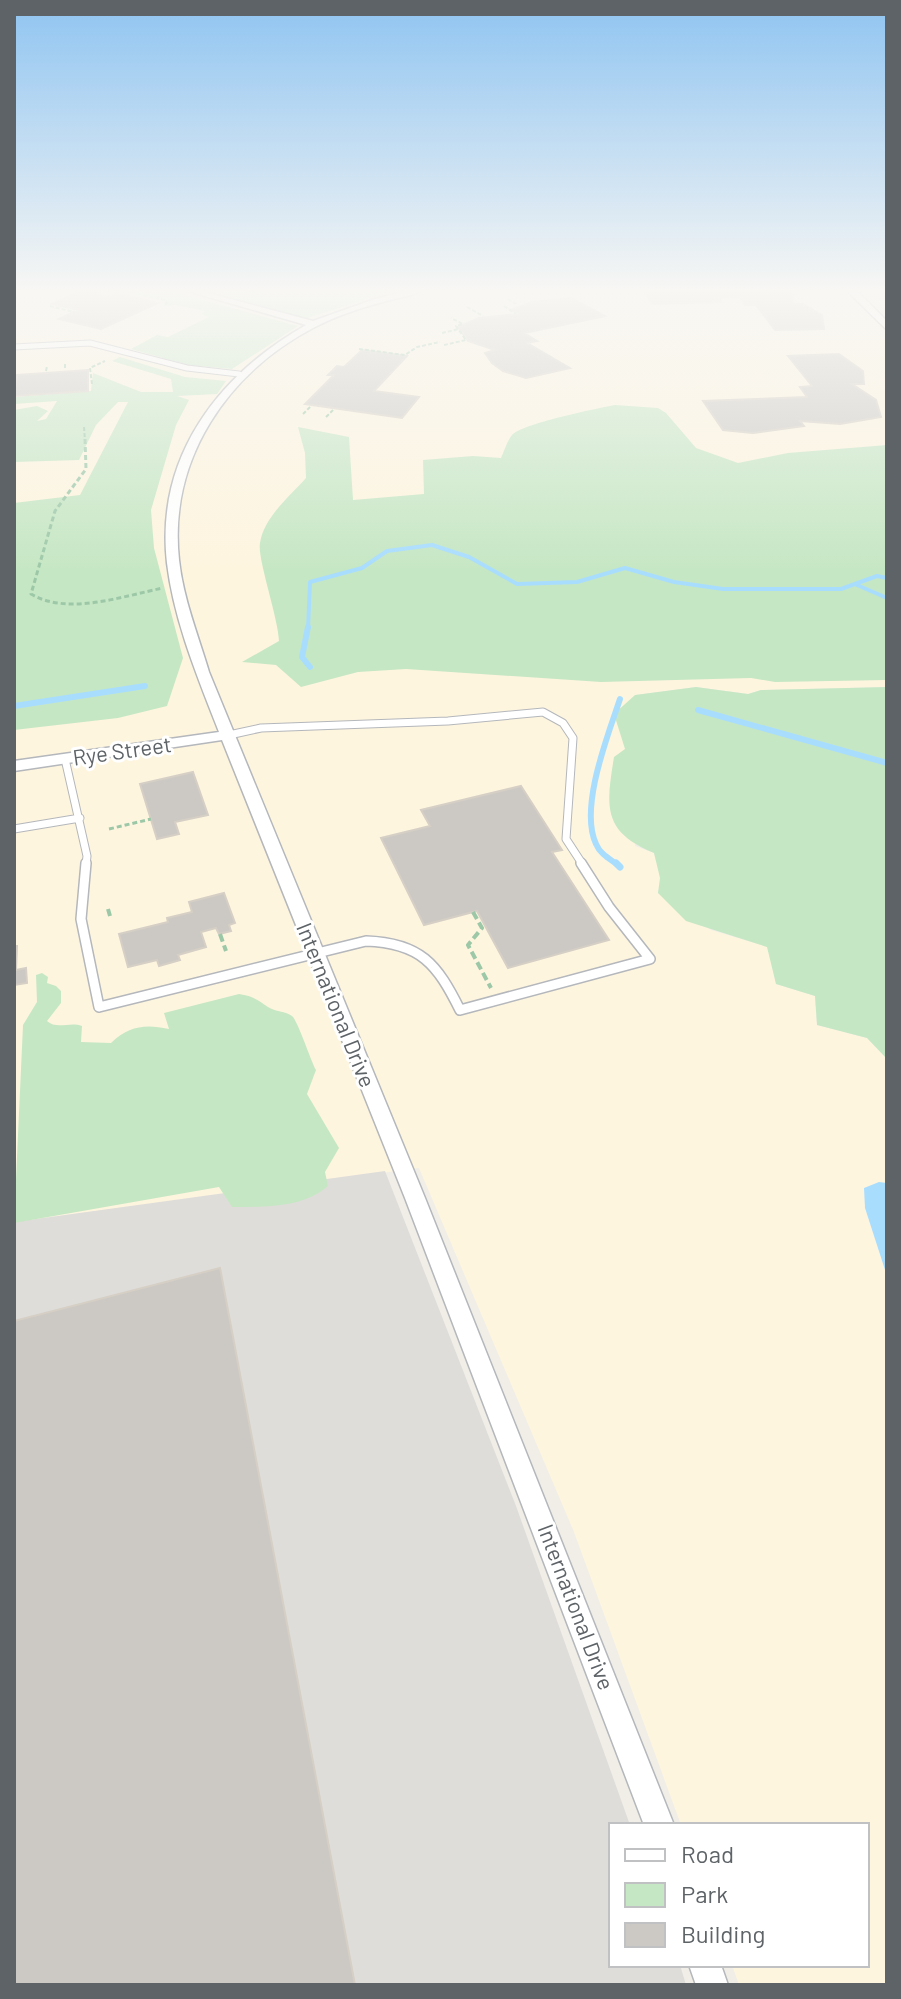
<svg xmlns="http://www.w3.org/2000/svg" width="901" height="1999" font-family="Barlow,sans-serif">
<rect width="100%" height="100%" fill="#f0eee7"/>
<path fill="#fef5df" d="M14 290H858L887 319V687L761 690 748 694 696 687 636 695 625 749 635 846 654 853 661 878 658 893 711 930 768 947 776 984 815 996 817 1025 867 1038 887 1059V1985H739L732 1965H867V1825H681L574 1532 419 1168 14 1222Z"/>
<path fill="#dfddd9" d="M385 1171 516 1506 630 1825H611V1965H680L686 1985H14V1222Z"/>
<path fill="#c6e7c4" d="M120 290H166L298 326 232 369 188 365 131 349 157 335 168 337 209 317 202 314 205 311 176 305 164 306 165 300Z
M192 290H395L307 318 292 317Z
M120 357 185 377 226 381 217 394 177 396 189 400 176 425 151 510 154 548 183 658 167 706 118 718 14 730V503L80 495 128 402H118L96 425 79 460 14 462V410L37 406 48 411 37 421 46 419 57 401 14 404V397L91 391 93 373 141 392H173L171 379 112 361Z
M615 405 658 408 666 413 696 448 738 463 788 453 887 445V680L775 682 751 678 601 682 406 669 358 672 301 687 276 665 242 662 279 641C278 617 257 558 260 543 264 517 290 496 306 478L305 453 298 427 349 437 353 500 424 494 423 460 473 456 501 458C504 452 507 441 512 435 521 424 598 408 615 405Z
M696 687 748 694 761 690 887 687V1059L867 1038 817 1025 815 996 776 984 767 947 686 921 658 893 660 878 654 853C602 832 606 806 614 757L625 749 614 714 635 695Z
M42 973 48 977 47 983 56 986 61 991V1003L47 1021C57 1030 70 1021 82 1026L81 1042 111 1043C129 1026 145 1024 169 1029L164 1013 239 994C253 996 258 1000 268 1007 275 1012 286 1011 292 1016 298 1021 310 1059 316 1070L307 1094 339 1148 325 1172 328 1186C303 1208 264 1207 232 1207L219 1187 14 1223 23 1025 37 1002 36 975Z"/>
<path fill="#a9ddfe" d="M879 1182 887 1183V1276L865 1208 864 1188Z"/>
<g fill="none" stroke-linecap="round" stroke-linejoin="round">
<path stroke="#a9ddfe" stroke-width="4" d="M857 585 887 598
M308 629 310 582 362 568 387 551 432 545 469 557 517 584 577 582 625 568 674 582 723 589H841L877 576 887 578"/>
<path stroke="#a9ddfe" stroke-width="6" d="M308 627 302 657 310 667
M14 706 145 686
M698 710 887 763
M618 865C610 859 600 854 596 844 579 808 608 735 620 699"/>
<path stroke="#a9ddfe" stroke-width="7" d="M616 863 620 867"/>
</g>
<path fill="#ccc9c4" stroke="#d5cfc5" stroke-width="2" d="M83 290H103L94 294 107 297 116 293 158 303 101 329 59 319 78 310 52 304Z
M644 290H788L793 295 792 304H803L822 315 824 329 775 330 756 305H745L739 297 719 298 721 302 652 304Z
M571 298 605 316 524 333 537 341 527 343 570 368 526 378 503 371 492 363 485 353 495 350 468 341 458 327 479 318 518 314 511 310 532 302Z
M362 350 407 356 374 391 419 397 402 418 305 404 334 375H328L337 366 344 367Z
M839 354 863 371 864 384H852L876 400 881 417 840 424 800 421 804 426 753 433 723 430 703 401 807 397 800 387 812 386 788 356Z
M88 370V391L14 396 17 375Z
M193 772 208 815 175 822 179 834 157 839 140 784Z
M521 786 562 850 552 852 609 940 508 968 477 911 424 925 381 838 430 826 421 810Z
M224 893 235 923 229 925 231 931 219 934 216 928 201 932 206 947 178 955 180 960 159 966 157 960 128 967 119 934 168 922 167 918 192 912 189 902Z
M14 946H17L16 970 26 968 27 983 14 985V992Z
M220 1268 355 1985H14V1321Z"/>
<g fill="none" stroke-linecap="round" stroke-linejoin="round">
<g stroke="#b4b7bb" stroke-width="7">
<path id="service-far2" d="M14 347 90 343 187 368 239 374"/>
</g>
<g stroke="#b4b7bb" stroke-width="9">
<path id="service-far1" d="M229 735 261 728 448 721 543 712 563 723 573 738 566 839 583 865
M65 759 87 856 86 865
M14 829 80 818"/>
</g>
<g stroke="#b4b7bb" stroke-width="12">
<path id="service" d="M86 863 81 919 99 1007 366 941C421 943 437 964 460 1010L650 959 609 907 581 863"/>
</g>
<g stroke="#b4b7bb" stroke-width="3">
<path id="minor" d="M184 290H197L313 321 375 299 410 290H424C412 296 397 298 383 302 360 308 336 316 315 327 228 372 168 459 179 560 183 598 198 635 209 672L425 1198 674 1825H644L405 1198 222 740 14 771V761L219 732C198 678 174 621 167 563 155 457 218 375 306 325Z
M689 1965H721L728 1985H696Z"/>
</g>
<g stroke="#b4b7bb" stroke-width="3">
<path id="tertiary" d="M846 290H856L887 321V330Z"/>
</g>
<path stroke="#9dc8a8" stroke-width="2" stroke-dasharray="4 2" stroke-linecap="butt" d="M120 290 165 300 167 303 163 305
M508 299 516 304
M50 306 74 312
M504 306 516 314
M467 307 483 316
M442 333 459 329
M444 345 466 340 456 326 463 324 451 318
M359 349 405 355 417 347 440 342
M65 364V370
M46 371 47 366
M92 384 90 368 105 361
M303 414 311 406
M326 417 334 409
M84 427 85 441"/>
<path stroke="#9dc8a8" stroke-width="3" stroke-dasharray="5 3" stroke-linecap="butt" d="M85 439 86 469 55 511 31 594C68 616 123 596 163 588
M109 829 151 819"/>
<path stroke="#9dc8a8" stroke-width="4" stroke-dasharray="8 4" stroke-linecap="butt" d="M108 909 110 916
M473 912 482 928 468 945 491 988
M220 934 226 951"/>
<use href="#service-far2" stroke="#fff" stroke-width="5"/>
<use href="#service-far1" stroke="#fff" stroke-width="7"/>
<use href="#service" stroke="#fff" stroke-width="9"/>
<use href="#minor" fill="#fff" fill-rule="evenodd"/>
<use href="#tertiary" fill="#fff" fill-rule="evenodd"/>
</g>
<linearGradient id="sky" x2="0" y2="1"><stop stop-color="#8fc4f1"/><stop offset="0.51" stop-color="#f8f7f4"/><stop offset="1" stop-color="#f8f7f4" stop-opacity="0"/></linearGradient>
<rect width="901" height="570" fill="url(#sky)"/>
<g text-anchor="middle" stroke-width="6" stroke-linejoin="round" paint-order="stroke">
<g font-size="22" fill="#5e6367" stroke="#fff">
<text transform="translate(122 751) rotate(-8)" y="8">Rye Street</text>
<text transform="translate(336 1005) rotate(68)" y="8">International Drive</text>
<text transform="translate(576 1607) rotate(69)" y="8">International Drive</text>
</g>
</g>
<rect width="901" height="1999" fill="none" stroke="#5e6367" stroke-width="32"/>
<rect x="609" y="1823" width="260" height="144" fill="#ffffff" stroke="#bfc1c2" stroke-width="2"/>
<rect x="625" y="1849" width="40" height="12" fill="#ffffff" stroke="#bfc1c2" stroke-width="2"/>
<text x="681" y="1863" font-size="24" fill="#5e6367">Road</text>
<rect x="625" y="1883" width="40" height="24" fill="#c6e7c4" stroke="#bfc1c2" stroke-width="2"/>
<text x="681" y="1903" font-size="24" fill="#5e6367">Park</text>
<rect x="625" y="1923" width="40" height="24" fill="#ccc9c4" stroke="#bfc1c2" stroke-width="2"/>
<text x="681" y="1943" font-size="24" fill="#5e6367">Building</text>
</svg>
